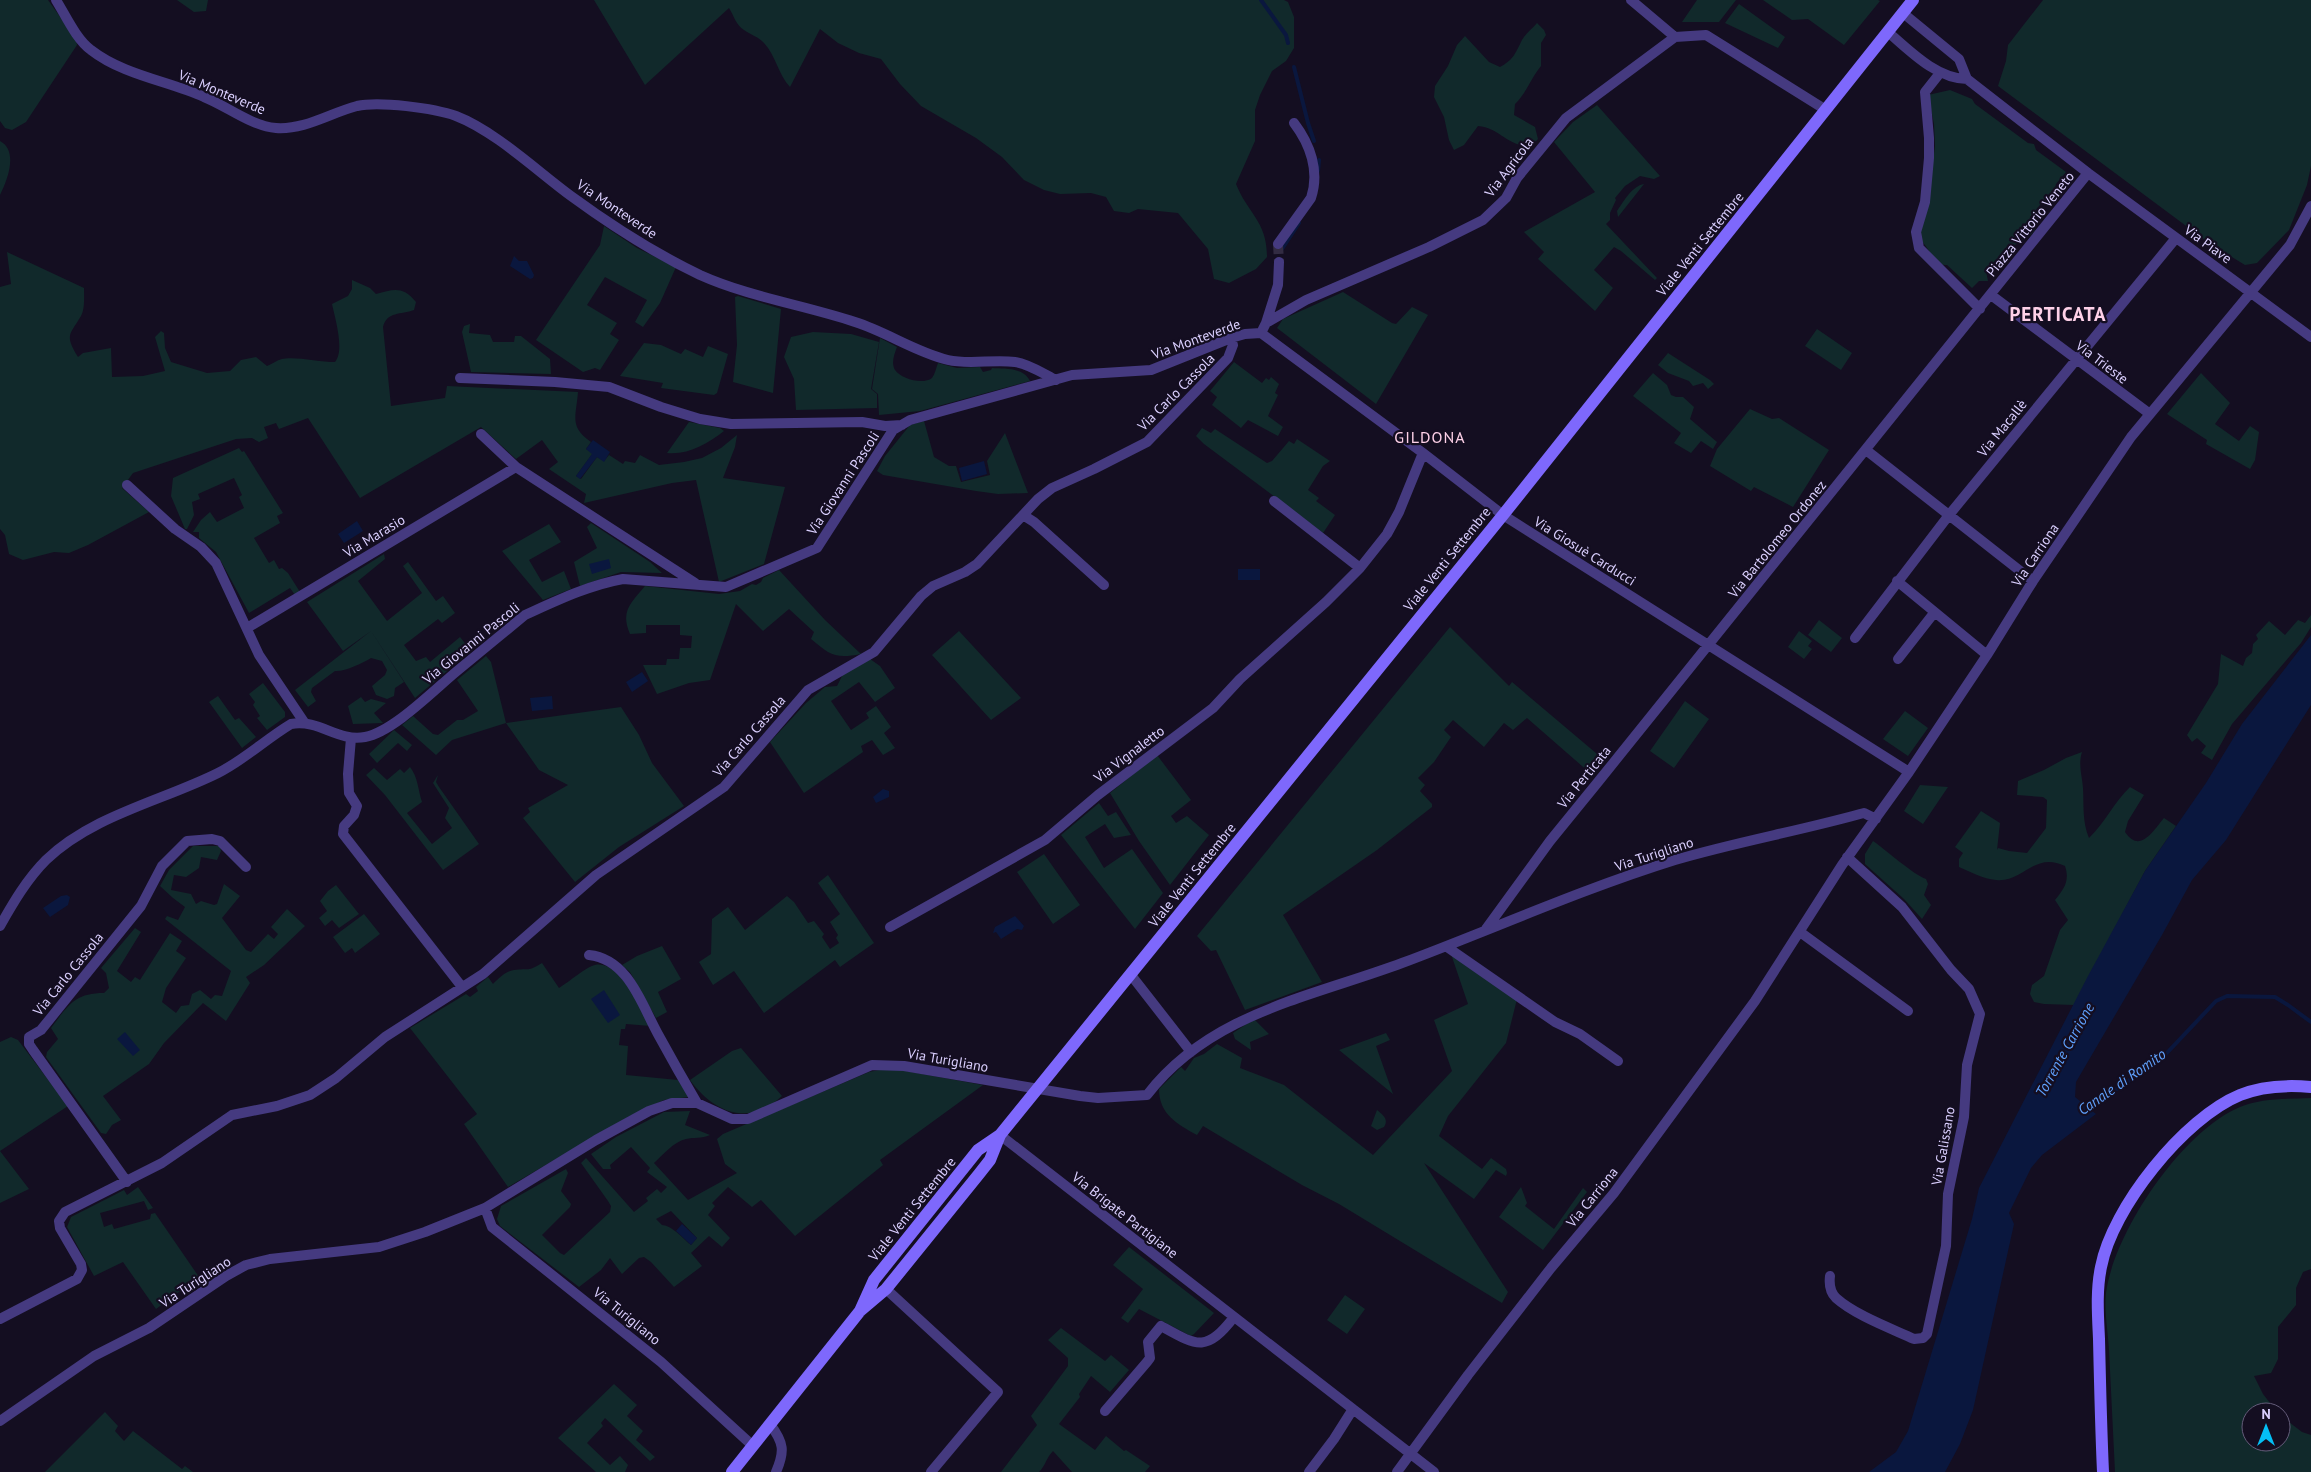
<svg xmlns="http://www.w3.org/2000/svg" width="2311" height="1472" font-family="'PT Sans',sans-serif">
<rect width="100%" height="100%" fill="#140e21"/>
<path fill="#11292b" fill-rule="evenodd" d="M0 0H48L76 39 77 45 26 122 12 130 5 128 0 121Z
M177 0H208L206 11 194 12Z
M594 0H1284L1288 2 1294 17V48L1286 61 1272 71 1260 95 1255 110V141L1236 184C1248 214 1267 221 1267 257L1256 269 1229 283 1214 279 1208 249 1178 213 1138 209 1129 213 1114 211 1106 197 1091 193 1060 194 1044 190 1024 180 1002 157 976 138 921 106 900 84 881 59 859 53 838 43 820 29 790 87C778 74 776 56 764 43 759 37 751 35 744 30 736 25 734 16 729 8L645 85Z
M1697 0H1736L1719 22H1682Z
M1763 0H1878L1880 1 1844 45 1808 19 1792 20Z
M2043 0H2311V166L2307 185 2289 230 2257 263 2245 265 2209 243 1998 86 2006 61 2008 45Z
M1739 4 1785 37 1778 48 1725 23Z
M1537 23 1544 30 1546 35 1541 43V66C1531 78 1527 92 1515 104L1514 115 1535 127 1538 139 1530 147C1504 144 1500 128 1478 126L1464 145 1454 150 1449 140 1444 117 1434 97 1435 86 1448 66 1457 45 1465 36 1489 62 1500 67C1513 60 1515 54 1521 42 1524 35 1532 29 1537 23Z
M1950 90 1972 99 1975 104 2028 143 2034 144 2036 150 2066 172 2056 184 2053 195 2044 200 2030 217 2037 223C2035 238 2020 241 2010 248L2007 263 2004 266 1993 263 1986 271 1988 281H1979L1972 288 1947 265C1931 266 1932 249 1920 240V221L1929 192 1935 146 1934 124 1928 95Z
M1597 105 1660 176 1654 179 1640 176 1625 186 1615 198 1616 200 1610 213V220L1606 224 1657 278 1655 280 1621 251 1614 247 1594 270 1613 288 1595 311 1538 259 1544 252 1524 232 1595 192 1554 142 1573 122Z
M0 141C19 151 7 181 0 195Z
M1644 184 1618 217 1617 211C1624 201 1632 186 1644 184Z
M604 226 637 248 676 267 660 303 643 327 635 322 647 300 605 277 587 305 617 323 610 334 619 340 600 370 595 368 583 372 536 340 600 245Z
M7 252 84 288C84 296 85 309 81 316 70 335 64 334 78 357L83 353 111 348 112 377 143 376 165 371 155 337 161 331 164 333 165 348 171 362 207 373 230 371 241 360 256 357 267 366C272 364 277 360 282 359 294 356 320 362 335 362 345 351 335 318 332 304L348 296 352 289V280L370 288 376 294C394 289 403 286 416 302L414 310C401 315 387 311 383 327L391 406 445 398 447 386 578 392C576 418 569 426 591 442L586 449 593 453 576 476 581 479 597 457 604 461 609 455 623 464 625 461 635 463 640 455 659 465 684 462 702 458 721 448 737 435 735 447 723 478 785 487 764 564 719 582 696 480 672 483 584 503 586 494 549 469 558 462 542 440 516 459 481 427 360 498 308 418 279 429 276 423 264 427 268 438 259 442 252 438 236 439 133 473 122 488 149 512 88 545 69 553 54 552 23 560 9 554 5 535 0 529V287L11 284Z
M1343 292 1392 323 1396 324 1412 307 1428 315 1376 404 1277 328 1283 319Z
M738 296 781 309 773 393 733 382 737 345 735 297Z
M470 324 469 333 490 335 493 342H514L515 336H521L550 359 551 374 471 372 462 332 464 326Z
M1817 329 1852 353 1841 370 1805 346Z
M813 332 851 334 879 342 871 389 877 394V408L796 410 794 379 784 357 791 337Z
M880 338 897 347C894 355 891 363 895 370 901 379 923 385 932 378 935 374 936 368 938 363L957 368 980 367 983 372 991 370 992 368C1005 369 1023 367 1030 381L920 411 879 415 878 394 872 389Z
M644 343 661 345 681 354 685 349 703 357 708 346 728 354 717 393 714 395 661 388 663 383 620 376Z
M1668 353 1710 380 1714 384 1708 389 1703 383 1693 386 1689 381 1668 373 1658 365Z
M1234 362 1262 383 1266 378 1269 380 1271 377 1279 384 1275 393 1278 395 1268 416 1283 427 1278 436 1248 420 1241 428 1212 405 1217 397 1210 391Z
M1653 373 1667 385 1671 395 1676 397H1683L1694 407 1690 419 1717 442 1713 449 1701 441 1691 453 1674 443 1681 433 1633 396Z
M2201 373 2230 403 2215 424 2239 441 2250 426 2259 432 2255 460 2250 469 2206 444 2207 440 2167 414Z
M1750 409 1772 419 1779 418 1829 450 1793 507 1754 487 1751 491 1710 466 1717 449Z
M924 421 934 457 949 466H956L961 482 990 475 987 461 1005 433 1028 493 998 494 976 491 883 475 877 471 885 456 910 425Z
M689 422 720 428 724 431C707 444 689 455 667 453Z
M1202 428 1211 433 1215 429 1267 463 1272 461 1289 441 1294 444 1297 439 1330 461 1323 466 1308 490 1319 498 1316 501 1335 515 1323 533 1204 444 1196 436Z
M239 448 242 452 244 451 283 513 277 516 280 523 254 538 269 563 274 560 279 569 282 568 288 573 300 592 295 595 290 588 249 613 216 552 199 538V532H193L201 520 210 512 217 522 244 508 239 497 242 495 234 478 198 494 200 499 192 502 194 515 187 529H185L171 496 173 478Z
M591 523 650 562 662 573 621 572 580 586 574 562 597 548 587 527Z
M549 524 561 542 529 560 542 582 564 571 571 589 543 600 502 551Z
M384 554 385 559 358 581 387 621 422 593 403 566 408 562 436 601 443 596 455 613 442 623 438 619 404 645 416 661 426 657 430 662 460 637 471 651 415 698 371 631 343 651 307 602Z
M779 570 825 620 861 654C835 659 830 655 811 639L814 632 789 609 763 631 736 604 710 680 689 683 657 694 643 665H666L667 659H679L680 648H691L692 636 680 635V625H646V633L630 634C620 611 631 603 645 586L719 594 740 591 752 584 756 585 761 582 763 578Z
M2311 615V627L2301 643 2232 724 2212 760 2201 753 2206 746 2197 738 2192 742 2187 735 2218 684 2221 654 2243 666 2246 658 2252 653 2253 644 2258 639 2256 635 2269 621 2285 635 2298 620 2305 623Z
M1819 620 1842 638 1831 652 1808 635Z
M1450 627 1509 686 1512 682 1603 759 1590 773 1527 718 1513 730 1504 723 1484 747 1453 720 1444 730 1451 737 1434 762 1418 778 1425 785 1420 791 1432 804V807L1377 850 1283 915 1322 982 1245 1010 1216 950 1211 951 1197 936Z
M371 631 404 682 395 688 394 696 387 699 376 695 372 686 385 675 387 670 382 661 371 658C363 663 344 672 335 671L312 688 311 692 316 701 308 707 295 690Z
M959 631 1021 698 991 720 932 655Z
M1799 631 1812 641 1808 646 1812 649 1804 659 1788 647Z
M486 656 491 662 506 723 621 707 639 735 652 763 684 806 619 847 575 882 523 818 530 812 528 808 568 785 539 770 506 723 452 740 436 755 402 725 413 716 433 734 438 735 457 720H463L478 711 457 680Z
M870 659 880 666 895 688 875 702 859 682 831 701 851 730 869 718 866 713 876 706 891 727 884 733 895 748 883 755 872 740 861 746 863 752 804 793 770 742 806 703 825 687 837 686 843 674Z
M263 683 285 712V717L267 730 257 718 260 716 253 705 255 702 249 694Z
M218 696 235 720 239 718 256 737 242 748 209 702Z
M361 697 365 702 371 699 386 703 374 713 383 723 353 724 348 706Z
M1685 701 1709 719 1674 768 1650 751Z
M1905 711 1928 728 1908 756 1883 739Z
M394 730 412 745 407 751 398 743 377 763 369 754Z
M2082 752C2078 765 2082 775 2083 788 2084 805 2082 821 2089 838 2105 823 2114 802 2130 787L2144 795 2128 821 2125 832C2140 854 2153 831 2164 818L2176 826 2145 871 2074 1005 2044 1004 2034 1002 2030 994 2032 985 2044 976 2060 930 2068 920 2055 900C2064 889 2070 881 2065 866 2034 851 2023 883 1996 880 1983 879 1971 872 1959 867V859L1963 853 1955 847 1981 811 2000 823 1997 850 1998 848 2009 851 2027 853 2046 828 2047 800 2043 797 2017 795 2018 781 2044 770 2066 758Z
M1157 755 1191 800 1171 816 1176 823 1187 816 1209 835 1170 885 1139 841 1110 793Z
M410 767C418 777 418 790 422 802L407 813 432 844 452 828 445 818 449 808 433 783 438 775 436 782 439 787 479 844 443 870 385 795 366 775 374 768 387 780 400 769 404 773Z
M1920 785 1948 787 1923 824 1904 811Z
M1099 803 1108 816 1116 812 1131 835 1114 838 1105 824 1085 837 1104 868 1132 849 1163 893 1135 929 1061 835Z
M1873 841C1886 850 1914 875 1926 879L1928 884 1924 895 1931 905 1922 919 1904 899 1865 864V854Z
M193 846H220L221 851 217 860 201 857 199 868 186 877 174 875 171 890 191 894 196 904 201 901 214 905 217 904 224 884 240 896 222 918 246 950 251 952 268 934 274 939 278 934 271 927 287 909 305 926 264 965 246 977 250 983 226 1021 203 1003 164 1043 149 1064 103 1096 121 1120 112 1125 106 1134 101 1133 46 1057 47 1052 58 1039 51 1028C68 1006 74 993 104 993L109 988 106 973 101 968 135 928 141 932 117 971 131 982 135 977 140 980 170 933 182 941 176 951 186 958 166 988 162 1002 176 1013 181 1006 189 1005 192 994 200 990 211 999 215 995 222 996 231 971 165 919 167 916 178 920 185 907 173 898 160 886 169 870Z
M1044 854 1080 905 1053 924 1017 872Z
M828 875 874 943 840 967 835 960 764 1013 734 971 713 985 699 962 711 954 712 919 728 907 745 930 787 896 794 902 808 923 814 921 824 934 822 937 830 949 839 943 836 938 838 935 830 922 840 914 818 883Z
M336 885 359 914 339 928 332 920 325 926 319 918 327 911 320 901 328 891Z
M364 914 380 934 355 953 352 948 345 953 333 937Z
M662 946 681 979 658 992 667 1012 656 1018 630 972 622 965 637 956Z
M1451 954 1517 999 1506 1043 1448 1116 1439 1136 1482 1169 1491 1158 1506 1169 1507 1173 1506 1176 1496 1170 1474 1199 1424 1163 1508 1292 1502 1303 1339 1204 1302 1185 1203 1126 1197 1135C1177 1124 1159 1114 1159 1089L1181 1067 1185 1071 1194 1058 1204 1054 1217 1044 1242 1058 1240 1068 1284 1085 1373 1155 1452 1071 1434 1020 1468 1004Z
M542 963 559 988C569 982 586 967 595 965 619 959 641 1009 651 1026L626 1024 625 1029H621L619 1045 628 1046 626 1075 678 1080 689 1097 664 1100 628 1117 508 1187 464 1124 477 1114 410 1028 466 994 470 997 478 991 476 987 488 977 493 984C499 978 506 971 514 970 529 968 528 972 542 963Z
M1254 1019 1269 1034 1250 1042 1251 1050 1235 1039 1233 1033Z
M1386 1033 1390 1040 1376 1046 1393 1094 1339 1050Z
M11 1037 18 1040 68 1106 0 1151 29 1189 0 1203V1042Z
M741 1048 782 1096C749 1127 714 1113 690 1080L732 1051Z
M889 1068 983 1085 880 1160 883 1165 795 1236 761 1200 752 1207 728 1187 712 1203 715 1206 708 1215 730 1238 722 1247 709 1236 691 1253 702 1266 674 1287 651 1262 644 1257 639 1258 622 1274 610 1258 601 1270 579 1287 500 1226 497 1219 501 1206 566 1169 568 1173 561 1191 571 1204 570 1207 542 1235 560 1253 564 1255 610 1212 611 1206 608 1201 581 1163 586 1158 634 1212 648 1201 646 1198 657 1189 661 1193 667 1187 647 1172 650 1168 631 1147 610 1165 611 1169H603L591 1154 616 1137 664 1112 690 1111 685 1125 710 1135C701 1139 694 1137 686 1139 673 1142 663 1155 654 1163L688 1200 737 1173 725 1164 717 1139 723 1134 869 1072ZM671 1211 697 1238 691 1245C682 1238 673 1226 662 1225L656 1219Z
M2311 1098V1269L2303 1272 2296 1288V1305L2278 1327V1359L2271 1373 2254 1376 2263 1394 2277 1412H2251V1442H2281V1416L2302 1432 2311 1435V1472H2115C2113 1431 2111 1391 2109 1350 2108 1332 2104 1311 2106 1293 2114 1232 2182 1131 2240 1107 2261 1098 2288 1099 2311 1098Z
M1377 1110C1383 1115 1389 1119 1384 1127L1377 1130 1371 1126Z
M138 1187 153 1208 148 1210 144 1201 100 1213 104 1227 112 1224 114 1229 150 1219 151 1214 155 1213 199 1277 156 1309 123 1262 94 1276 67 1227 71 1217 124 1190 127 1195Z
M1521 1187 1527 1203 1525 1206 1554 1229 1583 1188 1587 1192 1543 1250 1499 1217Z
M1129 1247 1214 1313 1194 1334 1191 1336 1187 1334 1139 1309 1128 1323 1121 1318 1143 1289 1113 1265Z
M1345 1295 1365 1309 1347 1334 1327 1320Z
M1061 1328 1105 1361 1111 1355 1129 1370 1110 1392 1091 1376 1079 1394 1080 1397 1059 1424 1095 1450 1106 1436 1124 1451 1126 1450 1150 1466 1145 1472H1072L1053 1451C1046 1458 1046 1465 1039 1472H1001L1037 1425 1031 1416 1068 1366V1358L1048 1340Z
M614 1384 637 1405 627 1416 643 1431 636 1440 655 1457 650 1461 605 1418 601 1423 603 1426 587 1443 610 1465 620 1456 628 1465 625 1472H596L558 1438Z
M105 1412 118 1426 115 1431 124 1441 133 1431 182 1469 185 1466 193 1472H45Z"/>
<path fill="#0a173e" d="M514 256 519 261H527L534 275 533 278 530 279 510 266Z
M593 440 610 452 604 462 597 457 580 479 576 476 592 454 586 449Z
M984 461 987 474 962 481 959 468Z
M357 521 363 531 344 543 338 534Z
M609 559 611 568 592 574 589 564Z
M1238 569H1260V580H1238Z
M2311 635V705L2226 840 2192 880 2162 935 2076 1082 2075 1097 2096 1114 2042 1155 2031 1168 2009 1213 2014 1224 1973 1410 1960 1444 1945 1472H1869L1896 1452 1908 1431 1972 1219 1979 1188 2088 976 2145 871 2206 783 2242 724Z
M642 672 648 681 632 692 626 682Z
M552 696 553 709 532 711 530 698Z
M883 789 889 791V797L876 803 873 797Z
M67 895 70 897 68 905 50 917 43 908 61 896Z
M1015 916 1024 926 1022 930 1017 929 1001 939 996 932 993 933 995 927Z
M604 990 620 1015 608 1023 591 999Z
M125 1032 140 1050 133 1056 117 1039Z
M682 1224 697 1238 691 1245 676 1231Z"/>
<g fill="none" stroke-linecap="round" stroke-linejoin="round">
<path stroke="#0a173e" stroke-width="4" d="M1261 0 1286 35 1288 43
M1294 67 1308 123 1314 141
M1318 171 1319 160
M1282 249 1299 223
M2085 1111 2164 1056 2216 1001 2227 996 2275 997 2288 1005 2311 1022"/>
<path stroke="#322b42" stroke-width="10" stroke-dasharray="10 5" stroke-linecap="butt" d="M1278 244 1279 262"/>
<path stroke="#453a80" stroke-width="10" d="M56 0C66 16 76 39 91 50 123 75 168 81 204 97 227 106 251 126 276 128 305 130 330 113 357 106 379 101 434 108 456 116 495 131 537 171 571 196 612 226 654 253 700 275 749 297 804 305 855 322 887 332 915 352 948 360 970 365 993 359 1015 362 1029 364 1044 374 1056 380
M1631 0 1675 37 1706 35 1826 110
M1903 13 1959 59 1967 79
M1888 32C1910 51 1937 79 1967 79L2088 173 2311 337
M1940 73 1925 92 1929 138V158L1925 202 1916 232 1919 248 1980 309
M1278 244 1311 198C1320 171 1310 144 1294 123
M1991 295 2150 414
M1266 323 1278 285 1279 262
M1261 333 1423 453 1503 515 1909 772
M1261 333 1266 323 1306 300 1429 247 1483 220 1506 198 1517 178 1566 118 1675 37
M460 378 555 382 609 387 661 407 700 419 731 424 862 422 885 426 902 425
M481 434 516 467 695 583
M1866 450 2033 581
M127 485 175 529 201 547 216 563 259 655 304 722
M1274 501 1360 568
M1023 515 1034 522 1104 585
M1897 581 1987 655
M247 628 516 467
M1855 638 1949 515 2176 238
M1898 659 1934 613
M351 738 348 774 349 793 357 806 354 815 344 826 343 834 462 987
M0 926C13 903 27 879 46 860 93 815 162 801 218 773 244 760 266 739 291 724 320 719 337 742 365 737 393 732 434 690 457 671 480 652 502 634 525 615 556 601 589 585 623 579L726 587 817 548 893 430 910 420 1072 375 1151 370 1231 338 1245 334 1261 333
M890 927 1045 840 1098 795 1213 708 1240 679 1326 602 1360 568 1387 534 1399 512 1423 453
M1486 929 1550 841 1598 782 2088 173
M1800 932 1908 1011
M1447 947 1555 1022 1580 1034 1618 1061
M589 955C629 959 642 1006 659 1036 671 1058 684 1081 697 1103
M1131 975 1191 1052
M1000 1135 1434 1472
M127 1182 33 1050 29 1044V1037L41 1030 141 906 162 866 187 841 212 839 220 841 246 867
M485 1208 492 1227 661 1362 753 1446
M1830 1276C1829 1284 1830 1292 1836 1298 1855 1315 1890 1328 1914 1339L1923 1338 1927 1334 1946 1246 1948 1194 1964 1117 1967 1065 1980 1014 1969 989 1951 970 1902 907 1847 857
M886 1289 998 1392 931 1472
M0 1319 77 1279 82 1270 81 1264 60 1228 59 1221 65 1212 162 1163 232 1115 277 1106 310 1095 336 1078 385 1037 483 974 596 875 724 787 808 690 874 652 921 596 933 586 965 572 977 564 1038 499 1052 488 1094 469 1147 442 1228 358 1233 345 1231 338
M1105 1411 1147 1362 1150 1358 1148 1342 1161 1326C1197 1346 1206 1353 1234 1317
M0 1421 94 1356 149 1328 226 1276 246 1265 270 1259 379 1247 425 1232 485 1208 596 1140 649 1111 672 1103H697L732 1119H748L872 1065 904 1066 1080 1096 1098 1098 1147 1095C1210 1013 1311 997 1402 963 1493 929 1582 889 1675 860 1736 842 1799 831 1860 814L1864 813 1876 819
M770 1424C784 1443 785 1451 776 1472
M1309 1472 1334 1439 1353 1409
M1397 1472 1468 1375 1551 1268 1614 1193 1755 1001 1842 865 1909 772 1987 655 2033 581 2131 437 2290 245 2311 206"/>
<path stroke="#7e68fc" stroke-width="12" d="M860 1311 874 1280 978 1150 1000 1135 1503 515 1913 0
M732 1472 860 1311 886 1289 979 1174 990 1160 1000 1135
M2103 1472C2101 1428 2100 1384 2099 1339 2098 1316 2096 1291 2101 1267 2112 1208 2184 1118 2240 1095 2262 1086 2288 1085 2311 1087"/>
</g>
<g text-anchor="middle" stroke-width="4.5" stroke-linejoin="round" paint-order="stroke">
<g font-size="14" fill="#dacffe" stroke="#140e21">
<text transform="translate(222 92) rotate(23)" y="5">Via Monteverde</text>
<text transform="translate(1509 167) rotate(-53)" y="5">Via Agricola</text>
<text transform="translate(617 209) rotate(34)" y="5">Via Monteverde</text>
<text transform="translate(2030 224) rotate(-51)" y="5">Piazza Vittorio Veneto</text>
<text transform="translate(1700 244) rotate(-51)" y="5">Viale Venti Settembre</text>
<text transform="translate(2208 244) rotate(36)" y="5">Via Piave</text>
<text transform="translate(1196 339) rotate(-20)" y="5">Via Monteverde</text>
<text transform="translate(2102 362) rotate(37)" y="5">Via Trieste</text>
<text transform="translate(1176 392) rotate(-45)" y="5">Via Carlo Cassola</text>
<text transform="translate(2002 428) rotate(-51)" y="5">Via Macallè</text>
<text transform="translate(843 483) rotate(-57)" y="5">Via Giovanni Pascoli</text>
<text transform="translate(374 536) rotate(-31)" y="5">Via Marasio</text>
<text transform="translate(1777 539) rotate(-51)" y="5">Via Bartolomeo Ordonez</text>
<text transform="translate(1585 551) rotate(32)" y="5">Via Giosuè Carducci</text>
<text transform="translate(2035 555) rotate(-56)" y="5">Via Carriona</text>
<text transform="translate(1447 559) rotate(-51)" y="5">Viale Venti Settembre</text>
<text transform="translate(471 643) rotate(-39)" y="5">Via Giovanni Pascoli</text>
<text transform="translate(749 736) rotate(-49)" y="5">Via Carlo Cassola</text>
<text transform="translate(1129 754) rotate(-37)" y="5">Via Vignaletto</text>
<text transform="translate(1584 777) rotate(-51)" y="5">Via Perticata</text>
<text transform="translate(1654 854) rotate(-18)" y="5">Via Turigliano</text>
<text transform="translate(1192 875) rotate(-51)" y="5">Viale Venti Settembre</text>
<text transform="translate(68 974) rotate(-51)" y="5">Via Carlo Cassola</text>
<text transform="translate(948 1060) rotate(10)" y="5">Via Turigliano</text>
<text transform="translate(1943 1146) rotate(-80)" y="5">Via Galissano</text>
<text transform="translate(1592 1197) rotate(-51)" y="5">Via Carriona</text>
<text transform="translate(912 1209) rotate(-51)" y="5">Viale Venti Settembre</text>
<text transform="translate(1125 1215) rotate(38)" y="5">Via Brigate Partigiane</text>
<text transform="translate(195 1282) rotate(-33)" y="5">Via Turigliano</text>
<text transform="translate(627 1316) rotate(39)" y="5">Via Turigliano</text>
</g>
<g font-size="15" font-style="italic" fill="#5fa0fc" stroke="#140e21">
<text transform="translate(2065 1050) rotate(-61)" y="5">Torrente Carrione</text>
<text transform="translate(2122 1082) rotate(-35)" y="5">Canale di Romito</text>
</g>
<g font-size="16" letter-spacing="1" fill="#fed1e8" stroke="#140e21">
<text x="1430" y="443">GILDONA</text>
</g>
<g font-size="19" font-weight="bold" letter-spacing="1" fill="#fed1e8" stroke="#140e21">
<text x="2058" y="321">PERTICATA</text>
</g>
</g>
<g transform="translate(2266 1427)"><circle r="24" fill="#140e21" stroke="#635b79"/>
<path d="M0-4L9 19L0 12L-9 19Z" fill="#04bff5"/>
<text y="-8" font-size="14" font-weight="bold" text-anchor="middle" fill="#dacffe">N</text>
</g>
</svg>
